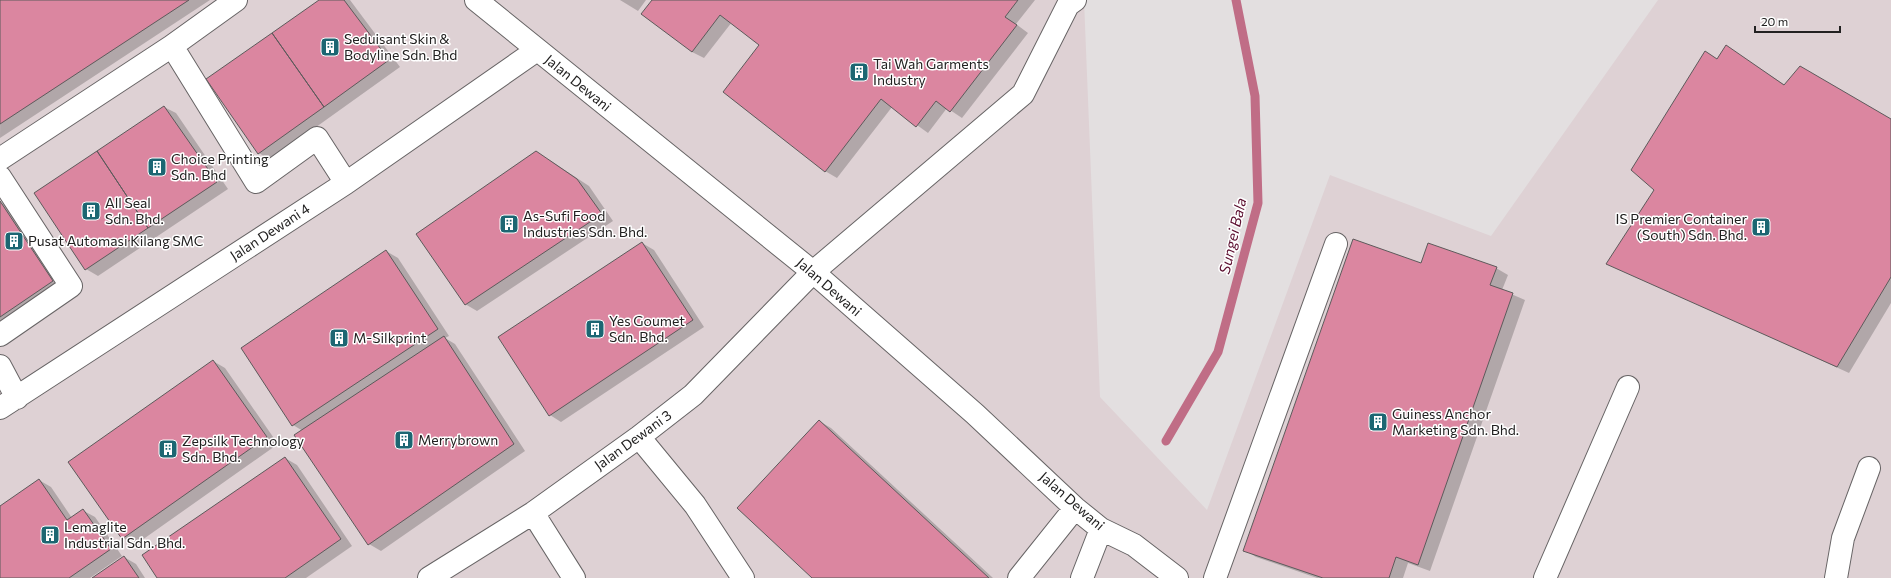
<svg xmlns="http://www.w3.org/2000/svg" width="1891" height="578" font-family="Commissioner,sans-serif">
<rect width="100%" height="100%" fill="#e3dfe0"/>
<path fill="#ded1d4" d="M0 0H1084L1100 397 1207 510 1330 175 1491 236 1658 0H1891V578H0Z"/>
<path fill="#0003" d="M1 0H210L0 138Z
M321 0H350L400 67 270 160 259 153Z
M620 0H646L638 11Z
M653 0H1035L1016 24 1028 33 962 118 947 108 928 133 892 107 837 178 825 171 761 45 732 22 704 58 692 52Z
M1727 47 1785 85 1891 120V303L1849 373 1608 263 1655 190 1718 60Z
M164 107 176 113 228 189 98 276 86 269Z
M548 159 589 186 613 221 477 311 465 304Z
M0 202 12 209 64 288 0 331Z
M642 243 654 250 704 327 561 422 550 415Z
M386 251 398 258 449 336 445 338 455 344 525 451 381 551 369 544 303 431 293 425 242 348Z
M1421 264 1496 268 1508 275 1502 290 1525 300 1430 571 1408 563 1403 578H1317L1256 557 1245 550Z
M213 361 225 368 278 444 135 545 123 538Z
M819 421 831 428 993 578H813Z
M285 458 297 465 352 546 306 578H159Z
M39 480 51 487 72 518 84 511 95 517 122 556 90 578H0V507Z
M124 557 136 564 145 578H94Z"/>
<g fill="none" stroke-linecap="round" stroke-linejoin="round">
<path stroke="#c06d86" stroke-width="9" d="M1166 441 1218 352 1258 203 1255 96 1236 0"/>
</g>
<path fill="#db86a0" stroke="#5d5a5b" d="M0 0H189L0 124Z
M319 0H344L389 60 324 107 272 33Z
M652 0H1018L1005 17 1017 25 950 112 936 101 916 127 881 99 825 172 723 92 759 45 720 15 692 52 641 14Z
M272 33 324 107 258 154 206 79Z
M1726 45 1784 85 1800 66 1891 119V277L1837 367 1606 264 1654 190 1631 170 1705 51 1717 59Z
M164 106 217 182 148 228 97 151Z
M97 151 148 228 85 270 34 193Z
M536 151 577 179 602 214 465 305 416 234Z
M0 201 53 281 0 317Z
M1353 239 1421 263 1428 243 1497 267 1490 285 1513 293 1418 565 1396 557 1389 578H1323L1243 551Z
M642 242 693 320 549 416 498 337Z
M386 250 438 329 292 426 241 348Z
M444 336 514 444 368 545 294 435Z
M213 360 267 437 122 539 68 462Z
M819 420 989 578H812L737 508Z
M285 457 341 539 285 578H157L142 555Z
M39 479 67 520 83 509 111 549 69 578H0V506Z
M124 556 139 578H92Z"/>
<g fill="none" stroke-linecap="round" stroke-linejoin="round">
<g stroke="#676465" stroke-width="24">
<path id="minor" d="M476 0 813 272 975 414 1075 508 1101 529 1134 545 1177 578
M172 46 256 182 317 138 346 183
M0 159 172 46 236 0
M0 177 71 286 0 335
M0 366 17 398
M0 408 346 183 537 50
M639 437 695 505 743 578
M533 513 574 578
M429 578 533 513 639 437 693 395 813 272 1023 94 1068 5 1075 0
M1019 578 1075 508
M1082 578 1101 529
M1215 578 1336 244
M1545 578 1628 387
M1836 578 1843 538 1869 468"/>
</g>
<use href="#minor" stroke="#fff" stroke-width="22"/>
</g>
<defs>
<g id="building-square" transform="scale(1)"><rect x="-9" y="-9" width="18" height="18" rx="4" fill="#1c6672" stroke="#fff"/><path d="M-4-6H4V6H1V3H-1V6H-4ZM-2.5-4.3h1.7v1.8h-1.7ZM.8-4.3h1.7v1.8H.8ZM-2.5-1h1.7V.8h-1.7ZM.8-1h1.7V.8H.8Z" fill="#fff"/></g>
</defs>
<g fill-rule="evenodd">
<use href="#building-square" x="330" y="47"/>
<use href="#building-square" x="859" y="72"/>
<use href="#building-square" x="157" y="167"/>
<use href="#building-square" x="91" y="211"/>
<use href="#building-square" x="509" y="224"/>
<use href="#building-square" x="1761" y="227"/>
<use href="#building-square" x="14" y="241"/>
<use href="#building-square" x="595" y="329"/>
<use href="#building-square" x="339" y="338"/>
<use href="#building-square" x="1378" y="422"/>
<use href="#building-square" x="404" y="440"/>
<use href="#building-square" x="168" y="449"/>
<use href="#building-square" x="50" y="535"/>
</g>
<g text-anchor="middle" stroke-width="3" stroke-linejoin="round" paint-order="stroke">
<g font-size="14" fill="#222121" stroke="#fff" text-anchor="start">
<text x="344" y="44">Seduisant Skin &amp;<tspan x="344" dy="16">Bodyline Sdn. Bhd</tspan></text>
<text x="873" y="69">Tai Wah Garments<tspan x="873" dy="16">Industry</tspan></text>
<text x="171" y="164">Choice Printing<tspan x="171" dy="16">Sdn. Bhd</tspan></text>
<text x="105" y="208">All Seal<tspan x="105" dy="16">Sdn. Bhd.</tspan></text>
<text x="523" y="221">As-Sufi Food<tspan x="523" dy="16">Industries Sdn. Bhd.</tspan></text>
<text x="1747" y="224" text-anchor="end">IS Premier Container<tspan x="1747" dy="16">(South) Sdn. Bhd.</tspan></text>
<text x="28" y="246">Pusat Automasi Kilang SMC</text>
<text x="609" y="326">Yes Goumet<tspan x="609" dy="16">Sdn. Bhd.</tspan></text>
<text x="353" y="343">M-Silkprint</text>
<text x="1392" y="419">Guiness Anchor<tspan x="1392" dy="16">Marketing Sdn. Bhd.</tspan></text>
<text x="418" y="445">Merrybrown</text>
<text x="182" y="446">Zepsilk Technology<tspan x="182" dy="16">Sdn. Bhd.</tspan></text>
<text x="64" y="532">Lemaglite<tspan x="64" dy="16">Industrial Sdn. Bhd.</tspan></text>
</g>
<g font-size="14" fill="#222121" stroke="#fff">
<text transform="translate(578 83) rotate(39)" y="5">Jalan Dewani</text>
<text transform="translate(270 232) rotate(-33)" y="5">Jalan Dewani 4</text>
<text transform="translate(829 287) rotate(41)" y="5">Jalan Dewani</text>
<text transform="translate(633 440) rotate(-36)" y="5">Jalan Dewani 3</text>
<text transform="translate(1072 501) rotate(41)" y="5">Jalan Dewani</text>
</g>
<g font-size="15" font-style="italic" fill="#5c0f30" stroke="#fff">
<text transform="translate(1233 236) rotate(-77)" y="5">Sungei Bala</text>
</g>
</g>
<path d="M1755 26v6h85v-6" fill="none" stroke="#222121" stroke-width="2"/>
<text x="1761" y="26" font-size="12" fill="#222121" stroke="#ffffff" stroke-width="3" paint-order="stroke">20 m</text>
</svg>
